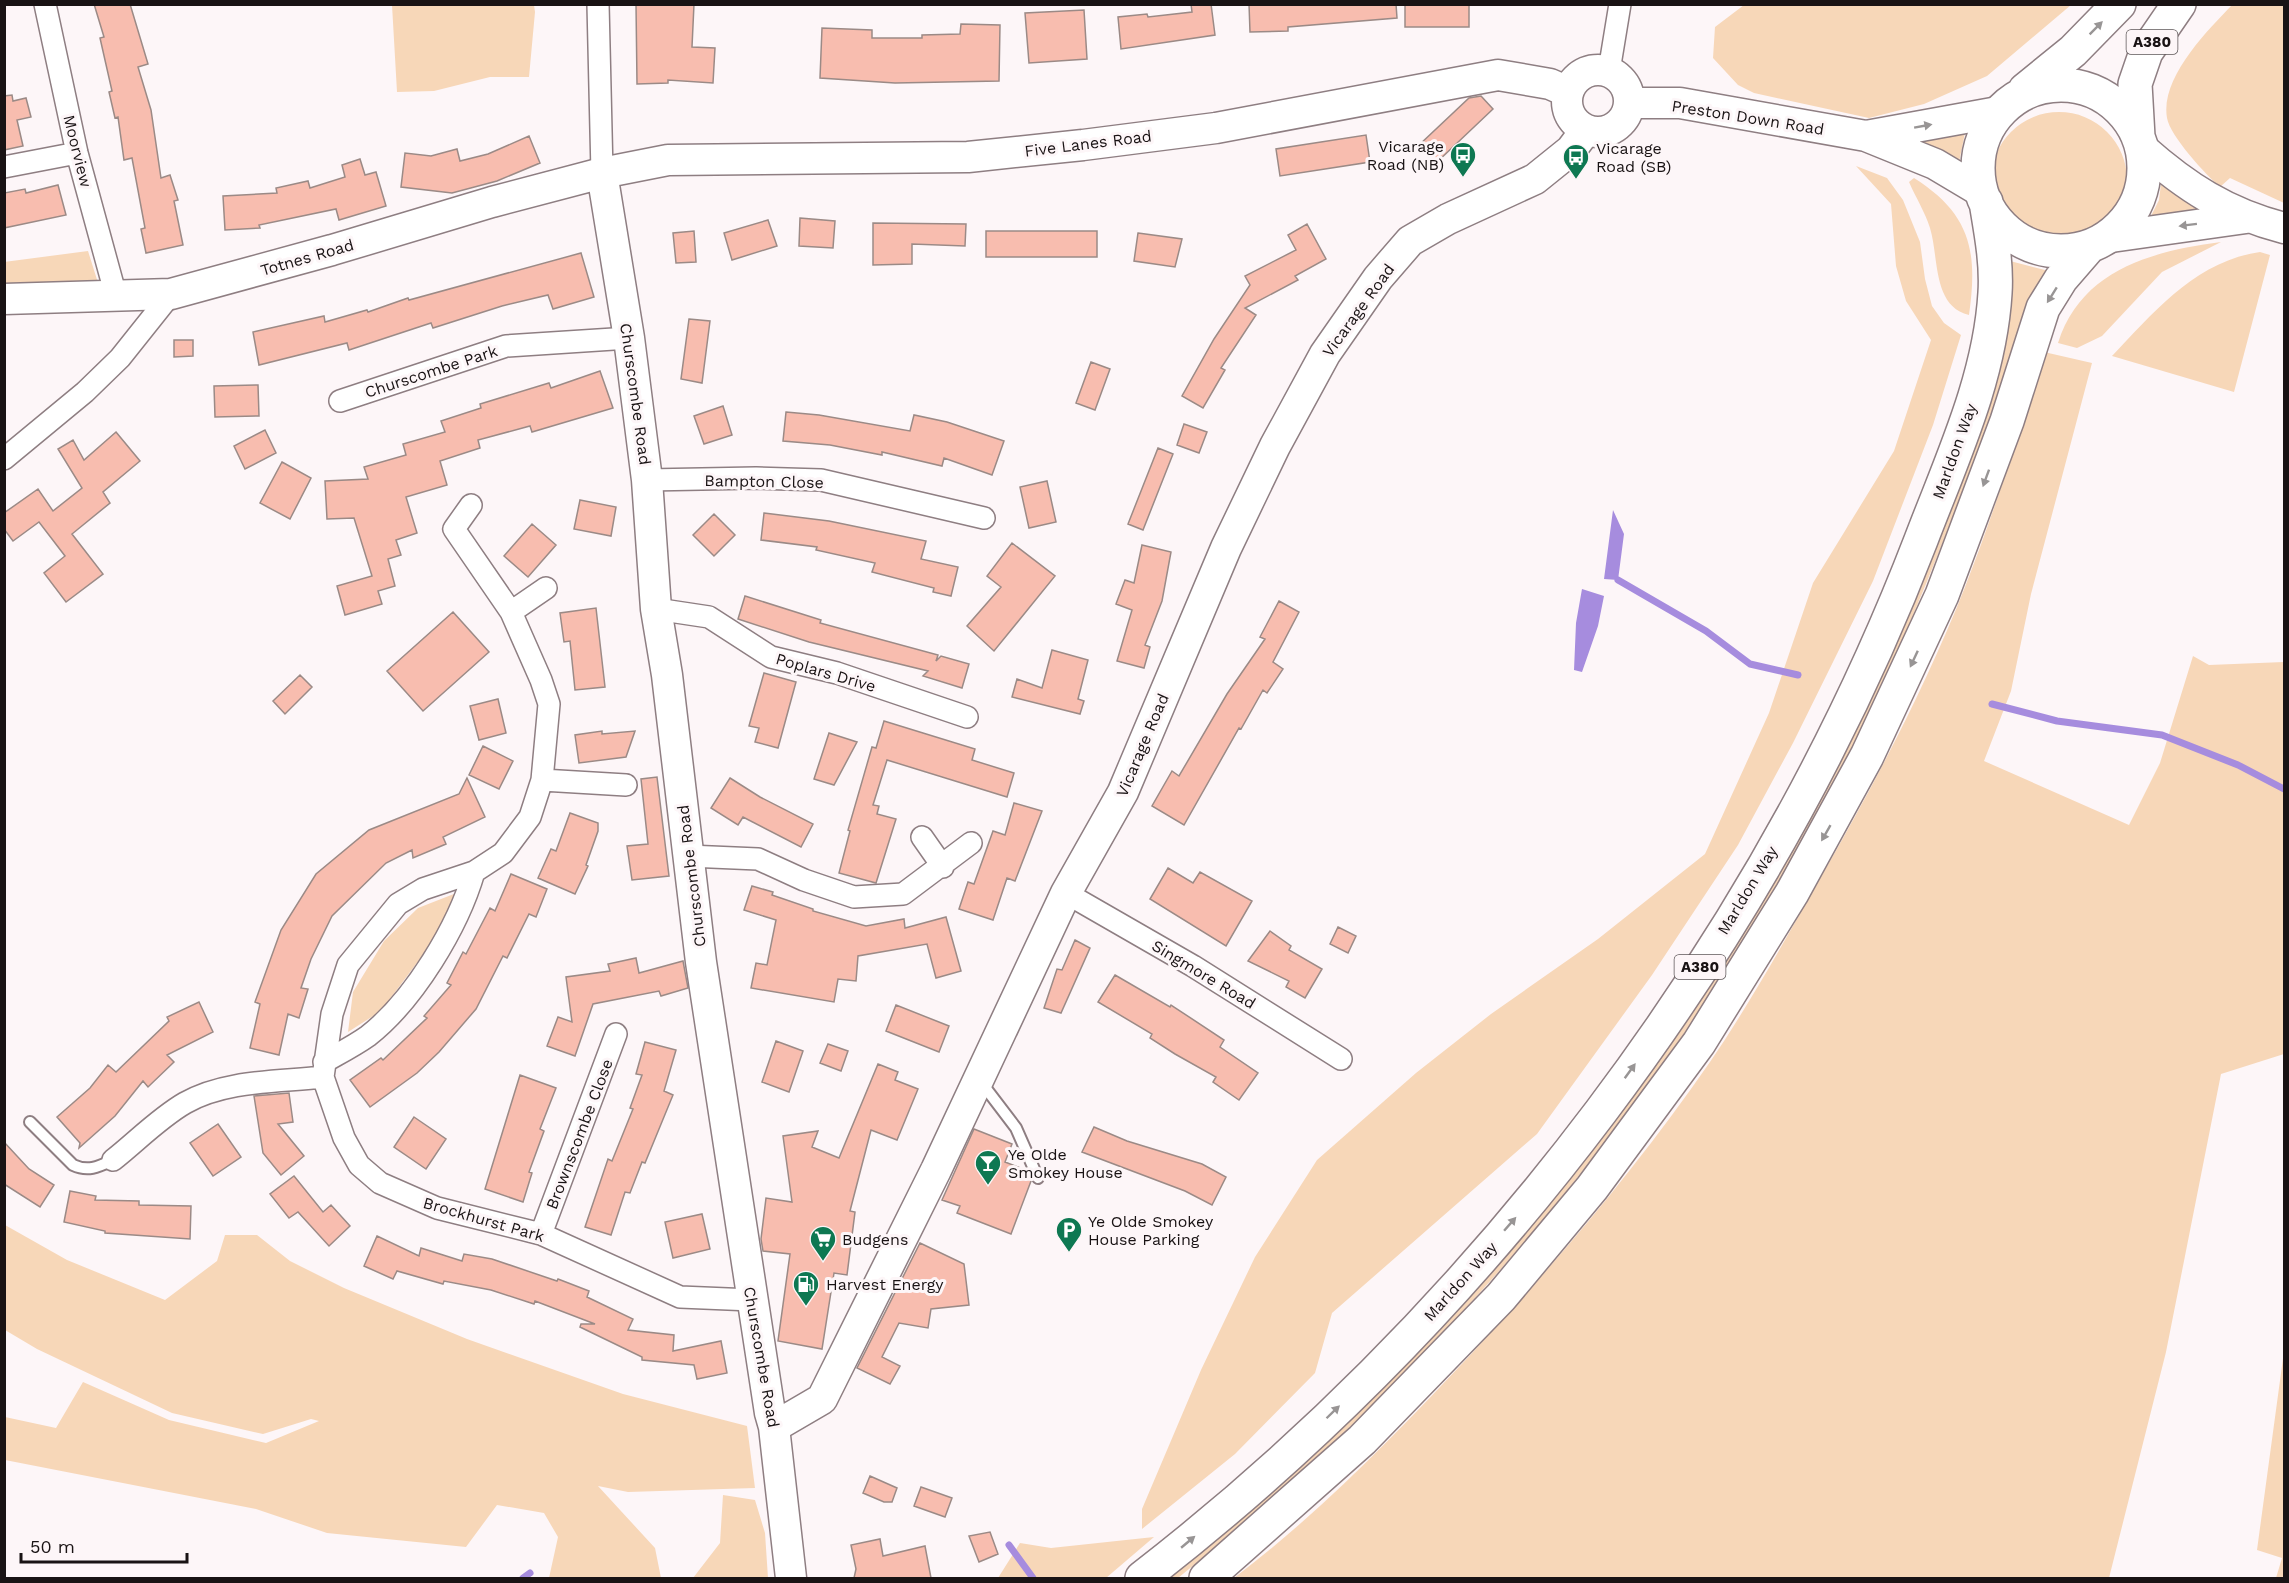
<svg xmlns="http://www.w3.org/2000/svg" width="2289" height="1583" font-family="'Work Sans',sans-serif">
<rect width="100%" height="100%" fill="#fdf6f8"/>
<path fill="#f7d7b8" d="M392 5H534L535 12 529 77H490L434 91 397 92Z
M1744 5V4L2071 5 1987 76 1924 104 1869 118 1754 93 1738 85 1713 58 1715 27Z
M2232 5H2284V203L2230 178 2220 187C2206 175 2170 136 2167 118 2160 78 2207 31 2232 5Z
M1991 180a68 68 0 1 1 136 0a68 68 0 1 1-136 0Z
M1966 128 1958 167 1905 142Z
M1856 166 1887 178 1903 200 1920 242 1925 279 1932 306 1944 323 1961 335 1933 425 1873 581 1793 743 1738 845 1652 975 1537 1134 1332 1313 1315 1373 1235 1454 1142 1529V1509L1201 1370 1255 1257 1317 1160 1416 1073 1491 1014 1598 939 1705 854 1769 713 1813 583 1894 451 1931 340 1906 301 1896 266 1891 204Z
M1914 178C1971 214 1978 252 1969 315 1932 306 1939 257 1930 228 1925 212 1916 198 1909 182Z
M2161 184 2212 214 2176 212 2150 218 2159 200Z
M2221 242 2162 272 2102 336 2077 348 2058 343C2081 270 2152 251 2221 242Z
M88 251 99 286 5 287 4 262Z
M2260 252 2270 255 2234 392 2112 356C2154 312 2196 261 2260 252Z
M2010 261 2049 271C1988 417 1939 567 1871 709 1711 1047 1468 1345 1178 1578H1165L1378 1389 1796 834Z
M2044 352 2092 363 2031 594 2011 691 1984 761 2129 825 2160 763 2193 656 2209 665 2284 662V1054L2221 1074 2166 1352 2109 1578H1234C1321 1512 1398 1432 1473 1352 1558 1260 1639 1165 1710 1062 1751 1002 1786 938 1822 875 1875 783 1926 686 1965 587 1995 510 2020 431 2044 352Z
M459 892 434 940 381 1011 348 1032 353 992 384 941 418 908Z
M5 1225 67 1260 165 1300 217 1261 225 1235H257L290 1261 344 1288 467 1339 623 1394 747 1426 755 1488 628 1492 598 1486 655 1548 661 1578H549L558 1537 544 1513 497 1505 466 1547 327 1533 256 1509 5 1460V1417L56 1428 83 1382 169 1420 266 1443 319 1421 311 1419 263 1434 172 1413 37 1349 5 1330Z
M2284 1351V1578H2276L2282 1558 2257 1550Z
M723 1495 755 1500 765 1533 768 1578H693L720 1543Z
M1154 1537 1106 1578H998L1020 1543 1051 1548Z"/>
<path fill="#a68cde" d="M1613 510 1624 534 1618 580 1604 579Z
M1582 589 1604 596 1598 626 1582 672 1574 670 1576 623Z"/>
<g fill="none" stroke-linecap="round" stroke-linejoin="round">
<path stroke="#a68cde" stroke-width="7" d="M1618 580 1706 631 1750 664 1798 675
M1992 704 2057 721 2162 735 2238 765 2284 789
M1009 1545 1033 1578
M523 1578 530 1573"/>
</g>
<path fill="#f8bdaf" stroke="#9b8a86" stroke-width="1.5" d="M94 4H130L148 64 138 67 151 110 161 178 170 175 178 200 174 201 183 245 146 253 141 229 145 228 132 158 124 160 118 117 115 118 109 92 112 91 100 38 104 37Z
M636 4H694L692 47 715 48 713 83 668 80V83L637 84Z
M1191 4H1211L1215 35 1121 49 1118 17 1147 14 1148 17 1192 12Z
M1249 4H1396L1397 18 1288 27V31L1250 32Z
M1405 4H1469V27H1405Z
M1084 10 1087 59 1029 63 1025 13Z
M961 24 1000 25 999 81 895 83 820 78 822 28 872 30V38H922V35L960 34Z
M12 95 13 101 26 98 31 117 17 120 23 146 4 150V96Z
M1481 96 1493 109 1435 164 1418 146 1469 98Z
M1366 135 1370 162 1280 176 1276 149Z
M529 136 540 163 497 181 452 193 401 187 405 153 431 156 457 149 460 161 488 154Z
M360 159 365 175 376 172 386 206 339 220 336 209 259 225 260 228 225 230 223 196 277 193 276 188 308 181 310 188 345 177 342 165Z
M58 185 66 215 4 228V193L25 189 26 193Z
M800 218 835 221 833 248 799 246Z
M768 220 777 246 732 260 724 233Z
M873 223 966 224 965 246 912 244V264L873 265Z
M1307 224 1326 259 1295 276 1298 280 1245 308 1256 315 1221 368 1225 370 1203 408 1182 396 1214 339 1250 285 1245 276 1296 250 1288 235Z
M694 231 696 262 676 263 673 233Z
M986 231H1097V257H986Z
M1138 233 1182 239 1175 267 1134 261Z
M581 253 594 297 553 309 548 295 502 306 433 328 431 323 349 350 347 343 259 365 253 332 324 316 325 322 367 310 368 312 408 298 409 300Z
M689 319 710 321 702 383 681 379Z
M174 340H193V356L174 357Z
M1091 362 1110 369 1095 410 1076 403Z
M600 371 613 408 532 432 530 426 478 440 480 448 440 461 447 485 406 497 417 533 396 540 401 555 388 559 395 586 378 591 382 604 345 615 337 586 372 576 354 518 327 519 325 481 368 479 364 467 406 455 403 444 445 432 441 421 481 408 480 404 549 383 551 388Z
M258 385 259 416 215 417 214 386Z
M723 406 732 435 704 444 694 416Z
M786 412 819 415 910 431 914 415 947 422 1004 441 992 475 944 458 942 466 882 452V455L830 445 783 441Z
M1184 424 1207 432 1199 453 1177 445Z
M265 430 276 453 245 469 234 446Z
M116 432 140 461 103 492 110 503 72 534 103 574 66 602 44 573 65 556 39 522 13 541 4 529V513L38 489 53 511 82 488 58 449 73 440 84 460Z
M1158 448 1173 454 1143 530 1128 524Z
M282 462 311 478 290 519 260 503Z
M1047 481 1056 522 1029 528 1020 487Z
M580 500 616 507 611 536 574 529Z
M764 513 829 521 926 541 921 559 958 567 951 596 933 592 934 588 872 572 875 563 816 550 817 547 761 540Z
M714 514 735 535 714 556 693 535Z
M532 524 556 545 528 577 504 556Z
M1012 543 1055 576 994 651 967 626 1001 587 987 576Z
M1142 545 1171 552 1162 601 1145 645 1150 647 1144 668 1117 661 1132 610 1116 604 1125 580 1134 583Z
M745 596 821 620 820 623 938 655 936 661 941 656 969 664 962 688 923 676 928 671 809 642 738 619Z
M1279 601 1299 612 1273 662 1283 669 1267 693 1263 690 1241 729 1239 728 1184 825 1152 806 1172 771 1179 776 1227 694 1265 639 1260 637Z
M596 608 605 687 575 690 570 641 564 642 560 613Z
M453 612 489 652 423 711 387 671Z
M1052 650 1088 660 1078 699 1084 701 1080 714 1012 697 1017 679 1042 688Z
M764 673 796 682 778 748 755 742 759 728 749 726Z
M300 675 312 687 285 714 273 701Z
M498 699 506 733 479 740 470 706Z
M884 721 975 749 972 760 1014 773 1007 797 887 760 873 805 879 806 877 814 896 819 876 883 839 873 850 831 848 830 872 747 876 748Z
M602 731V734L635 731 626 757 579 763 575 735Z
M829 733 857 742 834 785 814 779Z
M483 746 513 761 499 789 469 775Z
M657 777 669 876 632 880 627 846 648 844 641 779Z
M467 778 485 817 443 837 446 844 413 858 412 850 386 863 332 916 311 959 301 988 308 989 299 1018 288 1014 279 1055 250 1048 260 1004 255 1002 281 930 316 874 369 830 459 794Z
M730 778 760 797 813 824 801 847 743 817 738 825 711 808Z
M1014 803 1042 811 1015 881 1007 878 993 920 959 909 968 882 974 884 993 831 1005 835Z
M570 813 598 823V831L586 865 588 866 575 894 538 878 551 849 556 851Z
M1168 868 1193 883 1200 872 1252 901 1226 946 1150 899Z
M511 874 547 889 536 917 529 914 507 958 503 956 476 1009 439 1052 417 1073 370 1107 350 1080 381 1058 383 1060 427 1018 424 1016 451 985 447 983 463 952 466 954 490 908 495 911Z
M752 886 773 892 772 895 813 909V911L866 926 904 919 905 928 946 917 961 971 936 978 927 944 858 956 856 981 838 979 834 1002 751 988 756 963 767 965 776 920 744 910Z
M1338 927 1356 936 1348 953 1330 944Z
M1270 931 1291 946 1289 950 1322 969 1305 998 1286 987 1289 981 1248 961Z
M1075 940 1090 948 1061 1013 1044 1008 1057 969 1062 970Z
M636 958 639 973 683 961 688 988 661 996 659 991 593 1004 575 1056 547 1046 558 1017 572 1022 566 977 610 971 608 964Z
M1115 975 1170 1007 1171 1005 1224 1040 1220 1047 1258 1073 1239 1100 1213 1082 1216 1077 1175 1054 1150 1038 1152 1034 1098 1002Z
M199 1002 213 1032 167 1055 174 1062 148 1087 143 1081 115 1116 79 1148 80 1143 57 1117 90 1088 108 1065 116 1072 169 1021 167 1017Z
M896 1005 949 1026 939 1052 886 1031Z
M776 1041 803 1051 789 1092 762 1082Z
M645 1042 676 1050 664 1091 673 1095 645 1163 642 1162 630 1193 625 1192 611 1235 585 1227 608 1159 612 1161 633 1109 630 1108 642 1075 636 1074Z
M828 1044 848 1051 841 1071 820 1063Z
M878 1064 898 1072 895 1080 918 1089 897 1140 871 1130 850 1211 855 1212 847 1275 834 1273 822 1349 778 1341 790 1254 763 1251 761 1239 766 1198 792 1202 783 1136 818 1131 812 1147 839 1158Z
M520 1075 556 1088 540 1129 544 1131 529 1172 532 1173 523 1202 485 1189Z
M289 1093 293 1122 278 1124 304 1156 281 1175 263 1153 254 1096Z
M414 1117 446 1139 426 1169 394 1147Z
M218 1124 241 1157 213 1176 190 1143Z
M1094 1127 1127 1141 1202 1164 1226 1177 1212 1205 1185 1191 1082 1152Z
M974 1129 1012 1144 1005 1162 1026 1170 1031 1181 1011 1234 957 1213 960 1206 942 1200Z
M4 1142 29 1169 54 1185 40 1207 4 1184Z
M294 1176 323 1212 331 1205 350 1226 329 1246 298 1212 289 1218 270 1194Z
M70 1191 96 1196 95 1200 139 1201V1205L191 1206 190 1239 105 1233V1231L64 1222Z
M702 1214 710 1249 673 1258 665 1222Z
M377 1236 419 1256 421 1248 462 1261 464 1254 492 1259 557 1281 558 1279 589 1291 587 1297 633 1319 628 1330 674 1335 673 1351 721 1341 727 1373 697 1379 694 1365 642 1360V1357L580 1327 581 1324H595L535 1301 534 1304 491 1290 444 1281 443 1284 397 1271 393 1279 364 1266Z
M920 1243 964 1264 969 1305 931 1309 928 1328 899 1323 882 1357 900 1366 890 1384 857 1368Z
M870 1476 897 1488 892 1502H884L863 1493Z
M921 1487 952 1498 945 1517 914 1506Z
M990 1532 998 1554 979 1562 969 1536Z
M880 1539 883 1556 925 1546 931 1578H854L856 1569 851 1545Z"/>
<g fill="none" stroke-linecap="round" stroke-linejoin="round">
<g stroke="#8e7e82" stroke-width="14">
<path id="lane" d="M981 1082 1016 1128 1038 1178
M30 1122 73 1165C88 1172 98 1167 113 1160"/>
</g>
<g stroke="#8e7e82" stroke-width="24">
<path id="street" d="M45 4 77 153 116 296
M598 4 602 173
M1609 71 1620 4
M4 167 77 153
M340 401 506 346 629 338
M4 459 85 392 120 358 171 294
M647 480 756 478 821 480 984 518
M471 505 454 529 511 612 541 680 549 704 542 780 530 817 503 853 474 872 423 889 398 904 348 965 332 1014 323 1077 344 1138 359 1165 380 1183 437 1208 541 1234 680 1297 752 1300
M656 609 709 617 771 657 837 673 967 717
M511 612 546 588
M542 780 626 785
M922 837 943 867
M688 856 758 859 804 880 854 897 903 894 971 843
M1066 893 1193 966 1341 1059
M324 1062C338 1054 354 1046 368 1036 414 1000 458 927 474 872
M113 1160C136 1142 159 1118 185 1103 225 1080 279 1082 323 1077
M541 1234 616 1034"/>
</g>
<g stroke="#8e7e82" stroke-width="33">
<path id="secondary" d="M1567 101a31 31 0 1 1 62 0a31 31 0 1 1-62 0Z
M1630 103H1680L1866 136 1935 164 1982 192
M1866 136 1998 112
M2142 148C2186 187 2226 213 2284 228
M602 173 629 338 647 480 656 609 667 675 701 962 770 1413 774 1427 791 1578
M2104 238 2246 218
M4 299 171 294 332 250 492 202 602 173 668 160 968 157 1083 145 1216 128 1498 75 1550 84 1568 92
M774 1427 822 1399 936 1170 1066 893 1123 792 1226 548 1275 446 1325 354 1378 278 1410 241 1448 219 1535 179 1571 150 1586 130"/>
</g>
<g stroke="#8e7e82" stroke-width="36">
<path id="highway" d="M1978 168a83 83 0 1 1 166 0a83 83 0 1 1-166 0Z
M2025 90 2073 51 2119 4
M2138 137 2135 84 2146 52 2179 4
M1142 1578C1482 1315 1766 943 1921 540 1951 461 1990 379 1995 293 1997 263 1991 232 1986 202
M1206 1578 1362 1440 1501 1297 1592 1188 1699 1043 1792 893 1867 756 1942 595 2007 421 2043 308 2061 279 2087 249"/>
</g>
<use href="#lane" stroke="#fff" stroke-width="10"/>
<use href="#street" stroke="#fff" stroke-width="21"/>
<use href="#secondary" stroke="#fff" stroke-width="30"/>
<use href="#highway" stroke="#fff" stroke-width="33"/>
</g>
<defs><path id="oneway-solid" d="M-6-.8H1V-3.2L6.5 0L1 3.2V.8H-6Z" transform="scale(1.5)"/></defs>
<g fill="#989595">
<use href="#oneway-solid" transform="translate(2096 28) rotate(-45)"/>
<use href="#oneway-solid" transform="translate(1923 126) rotate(-10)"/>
<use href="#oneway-solid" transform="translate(2188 225) rotate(173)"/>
<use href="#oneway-solid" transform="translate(2052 295) rotate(122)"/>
<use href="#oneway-solid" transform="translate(1986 478) rotate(110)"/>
<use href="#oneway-solid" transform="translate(1914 659) rotate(115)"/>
<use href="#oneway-solid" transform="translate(1826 833) rotate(120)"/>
<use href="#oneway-solid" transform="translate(1630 1071) rotate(-54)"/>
<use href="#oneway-solid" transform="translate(1510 1224) rotate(-49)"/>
<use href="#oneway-solid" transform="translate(1333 1412) rotate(-44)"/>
<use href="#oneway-solid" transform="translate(1188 1542) rotate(-40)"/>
</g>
<defs>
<g id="bus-pin" transform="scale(1.35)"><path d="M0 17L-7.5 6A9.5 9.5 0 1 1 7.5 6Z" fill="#0e7852" stroke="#fdf6f8"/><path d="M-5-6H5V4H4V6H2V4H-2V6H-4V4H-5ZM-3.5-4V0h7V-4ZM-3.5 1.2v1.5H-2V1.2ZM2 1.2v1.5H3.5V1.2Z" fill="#fff"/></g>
<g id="bar-pin" transform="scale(1.35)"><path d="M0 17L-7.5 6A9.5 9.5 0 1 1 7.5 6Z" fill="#0e7852" stroke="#fdf6f8"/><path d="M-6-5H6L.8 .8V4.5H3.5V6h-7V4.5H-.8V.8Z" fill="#fff"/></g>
<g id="parking-pin" transform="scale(1.35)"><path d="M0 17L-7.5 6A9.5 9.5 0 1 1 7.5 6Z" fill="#0e7852" stroke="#fdf6f8"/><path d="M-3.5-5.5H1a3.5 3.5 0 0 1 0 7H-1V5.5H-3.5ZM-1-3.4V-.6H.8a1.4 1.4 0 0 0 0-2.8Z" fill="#fff"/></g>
<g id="supermarket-pin" transform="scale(1.35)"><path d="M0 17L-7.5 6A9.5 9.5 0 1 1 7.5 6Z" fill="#0e7852" stroke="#fdf6f8"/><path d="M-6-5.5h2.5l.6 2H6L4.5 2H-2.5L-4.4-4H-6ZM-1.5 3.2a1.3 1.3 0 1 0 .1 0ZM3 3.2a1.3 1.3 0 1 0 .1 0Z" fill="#fff"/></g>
<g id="fuel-pin" transform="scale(1.35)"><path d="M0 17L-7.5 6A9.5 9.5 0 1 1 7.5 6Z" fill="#0e7852" stroke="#fdf6f8"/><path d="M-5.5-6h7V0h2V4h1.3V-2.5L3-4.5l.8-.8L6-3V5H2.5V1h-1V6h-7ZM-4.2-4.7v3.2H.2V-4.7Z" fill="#fff"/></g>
</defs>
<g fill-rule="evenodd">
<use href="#bus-pin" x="1463" y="155"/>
<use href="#bus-pin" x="1576" y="157"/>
<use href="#bar-pin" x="988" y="1163"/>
<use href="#parking-pin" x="1069" y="1230"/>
<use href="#supermarket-pin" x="823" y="1239"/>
<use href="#fuel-pin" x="806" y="1284"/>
</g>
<g text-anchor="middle" stroke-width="6" stroke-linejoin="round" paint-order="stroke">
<g fill="#fdf6f8" stroke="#5d5758" stroke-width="1.5">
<rect x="2126.5" y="30" width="51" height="24" rx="4.5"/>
<rect x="1674.5" y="955" width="51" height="24" rx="4.5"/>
</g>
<g font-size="15" font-weight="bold" fill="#191314">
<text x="2152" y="47">A380</text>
<text x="1700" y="972">A380</text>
</g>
<g font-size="16" fill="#191314" stroke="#fdf6f8">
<text transform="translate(1748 117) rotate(9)" y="6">Preston Down Road</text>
<text transform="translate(1088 143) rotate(-7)" y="6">Five Lanes Road</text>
<text transform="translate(78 151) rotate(76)" y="6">Moorview</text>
<text transform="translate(307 257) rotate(-16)" y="6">Totnes Road</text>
<text transform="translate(1358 310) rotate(-54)" y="6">Vicarage Road</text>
<text transform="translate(431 371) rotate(-18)" y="6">Churscombe Park</text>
<text transform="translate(636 394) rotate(82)" y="6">Churscombe Road</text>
<text transform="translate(1954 451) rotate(-70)" y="6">Marldon Way</text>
<text transform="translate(764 481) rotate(1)" y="6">Bampton Close</text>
<text transform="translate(826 672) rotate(16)" y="6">Poplars Drive</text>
<text transform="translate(1142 745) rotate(-67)" y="6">Vicarage Road</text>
<text transform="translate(691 876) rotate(-97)" y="6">Churscombe Road</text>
<text transform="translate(1747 890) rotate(-59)" y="6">Marldon Way</text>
<text transform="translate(1204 974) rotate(31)" y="6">Singmore Road</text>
<text transform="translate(579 1134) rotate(-69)" y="6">Brownscombe Close</text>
<text transform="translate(484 1219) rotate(16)" y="6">Brockhurst Park</text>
<text transform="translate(1460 1281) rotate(-48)" y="6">Marldon Way</text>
<text transform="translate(762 1357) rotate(80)" y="6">Churscombe Road</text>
</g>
<g font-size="16" fill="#191314" stroke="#fdf6f8" text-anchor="start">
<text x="1444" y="152" text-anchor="end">Vicarage<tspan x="1444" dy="18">Road (NB)</tspan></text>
<text x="1596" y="154">Vicarage<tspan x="1596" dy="18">Road (SB)</tspan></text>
<text x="1008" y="1160">Ye Olde<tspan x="1008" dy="18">Smokey House</tspan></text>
<text x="1088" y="1227">Ye Olde Smokey<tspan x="1088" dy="18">House Parking</tspan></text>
<text x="842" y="1245">Budgens</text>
<text x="826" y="1290">Harvest Energy</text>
</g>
</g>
<rect width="2289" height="1583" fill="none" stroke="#191314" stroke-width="12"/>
<path d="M21 1553v9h166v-9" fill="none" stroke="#191314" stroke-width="3"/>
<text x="30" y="1553" font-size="18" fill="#191314" stroke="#fdf6f8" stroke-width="4.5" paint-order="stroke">50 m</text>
</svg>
